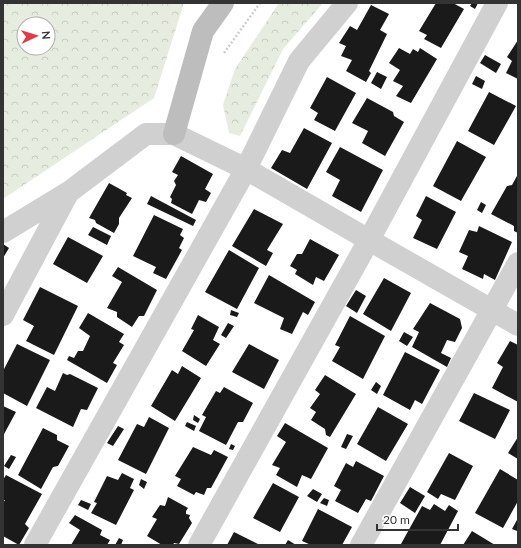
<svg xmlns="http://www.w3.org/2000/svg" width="521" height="548" font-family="Lato,sans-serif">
<defs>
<pattern id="forest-crowns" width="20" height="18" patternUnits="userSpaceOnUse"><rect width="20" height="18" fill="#e6ecdf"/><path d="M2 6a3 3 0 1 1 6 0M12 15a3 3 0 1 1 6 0" fill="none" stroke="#c6cbc0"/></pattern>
</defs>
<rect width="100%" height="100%" fill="#fff"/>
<path fill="url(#forest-crowns)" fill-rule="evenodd" d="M3 3H184L154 98 3 199ZM24 24H48V48H24Z
M279 3H323L283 49 240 136 229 133 223 105 235 69Z"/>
<path fill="#1a1a1a" d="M436 3H453L464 9 441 48 424 39 427 35 419 31Z
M472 3H478L475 9 470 6Z
M371 5 389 14 380 30 387 34 369 71 371 73 366 82 346 71 352 60 341 56 346 46 339 43 350 26 357 30Z
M518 40V79L506 73 512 61 507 57Z
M399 48 410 54 413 49 418 52 420 48 437 59 411 103 396 96 403 86 393 81 400 70 389 63Z
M485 55 501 64 496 73 480 63Z
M377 72 387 77 381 89 371 83Z
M476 76 485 81 482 89 472 84Z
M327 77 356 93 335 131 314 120 318 113 310 108Z
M489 92 516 106 494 145 468 131Z
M367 98 393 112 394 116 404 122 385 156 362 143 368 131 352 123Z
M304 128 332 143 307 189 271 168 282 150 290 153Z
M457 141 486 157 461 201 433 186Z
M340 147 383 170 361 212 332 196 340 180 326 172Z
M181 156 213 174 205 189 211 193 206 202 199 200 192 214 171 203 172 199 170 197 176 185 174 181 178 175 172 172Z
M518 174V233L514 231V226L491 214 507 186 512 185Z
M109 183 127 193 126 195 132 198 119 218V224L114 233 96 223 95 220 89 218Z
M151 196 196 220 193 226 147 204Z
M426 196 456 212 437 249 413 238 422 220 416 216Z
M481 202 486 205 482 213 477 210Z
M254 209 283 224 267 250 273 253 266 266 232 246Z
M154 215 183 229 180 235 184 238 179 248 182 250 166 279 153 273 156 267 133 256Z
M479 226 512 242 495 280 484 274 483 279 462 269 468 256 459 252 469 230 477 232Z
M93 227 111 236 107 245 88 235Z
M68 237 103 256 87 283 53 264Z
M310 239 339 255 324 281 316 277 313 285 295 274 297 270 290 266 297 254H302Z
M3 244 9 248 3 258Z
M229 250 259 268 237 309 205 292Z
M118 267 157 290 144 316H139L132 327 117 317V312L107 308 122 282 112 276Z
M269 275 315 302 308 315 303 312 292 334 280 329 284 318 254 303Z
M384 278 411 293 391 331 363 314Z
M40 287 78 306 54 355 26 341 34 326 23 320Z
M356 290 366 296 357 313 346 306Z
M430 303 460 319 462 328 455 342 447 340 441 353 451 358 447 367 412 347 419 332 413 329Z
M231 310 239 313 237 317 230 315Z
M88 313 124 334 119 342 124 345 113 363 117 365 107 383 67 360 69 356 74 358 78 351H83L90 336 79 328Z
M198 315 219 327 213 340 220 344 206 366 182 351 194 330 191 329Z
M350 316 385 336 363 379 332 361 340 347 335 345Z
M228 323 234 326 226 338 221 335Z
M404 332 413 337 407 346 399 341Z
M510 341 518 345V402L492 388 503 367 497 363Z
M17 344 50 360 27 406 3 393V371Z
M249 344 279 360 264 389 232 372Z
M405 352 440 370 422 404 415 400 410 410 383 395Z
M182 366 201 378 175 421 151 406 172 370 178 374Z
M63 373 67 375 70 374 98 388 87 410 81 409 73 427 36 408 47 387 55 391Z
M325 375 356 394 330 437 326 435 325 429 311 420 316 412 310 408 320 394 315 390Z
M376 382 381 386 377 394 371 390Z
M224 387 253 403 243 422H238L226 445 199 431 206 417 202 415 216 391 220 393Z
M474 393 510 410 495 439 459 421Z
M3 406 16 412 3 436Z
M378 407 408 424 386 461 357 444Z
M194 415 200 419 198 423 193 420Z
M149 417 169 428 146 474 118 460 137 424 144 427Z
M187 422 196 426 194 431 185 426Z
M285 423 328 448 311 479 302 475 297 487 276 475 280 468 272 465 286 442 277 436Z
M118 426 124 429 113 446 107 443Z
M43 428 57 435V440L69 446 58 466 53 467 41 489 18 475Z
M347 434 353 436 346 449 341 447Z
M518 437V459L508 453Z
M231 444 235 446 233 450 229 449Z
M193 447 211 455 214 450 228 457 211 488H207L204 495 196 492 194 495 177 486 181 479 175 476Z
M449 453 473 466 455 500 441 494 438 499 427 492Z
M11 455 16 457 9 469 4 466Z
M356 461 384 476 371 501 366 499 358 513 335 501 341 490 334 486 346 463 353 467Z
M500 469 518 480V501L503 528 475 513Z
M122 473 134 479 130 488 134 490 116 525 91 513 97 503 94 502 107 476 118 480Z
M6 475 42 494 25 524 29 528 19 545 3 536V503L5 500H3V480Z
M141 479 147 482 144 489 139 485Z
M273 483 299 497 280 532 253 518Z
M410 487 425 496 415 513 400 503Z
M313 489 322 494 317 502 307 496Z
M168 497 188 508 186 511V514L190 515 189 518 192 523 179 544 174 543 173 545H162L147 536 157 519 152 517 160 505 165 506Z
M324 498 329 500 327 506 320 503Z
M81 500 91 504 88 510 78 505Z
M434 504 445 511 449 505 458 511 440 545 401 544 422 506 430 510Z
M318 509 352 527 342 545H311L302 541Z
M75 515 102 530 100 535 110 540 107 545H71L80 530 69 523Z
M518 518V529L517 531 512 529Z
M472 531 495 545H463Z
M234 532 260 545H227Z
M119 538 123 540 121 545H115Z
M288 540 296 545H285Z"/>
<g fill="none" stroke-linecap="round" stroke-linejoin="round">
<path stroke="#cdcdcd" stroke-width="2.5" stroke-dasharray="2 2" stroke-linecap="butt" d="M224 53 260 3"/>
<path stroke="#d0d0d0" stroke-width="22" d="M3 232 69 192 146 134H174L246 169 369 240 518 325
M3 315 68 193
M35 545 246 169 299 61 347 3
M199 545 369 240 497 3
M361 545 518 263"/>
<path stroke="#bdbdbd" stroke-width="22" d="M174 134 203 31 223 3"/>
</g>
<rect width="521" height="548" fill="none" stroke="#333333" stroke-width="8"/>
<g transform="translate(36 36) rotate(86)"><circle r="19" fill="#ffffff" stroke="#adadad"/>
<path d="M0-3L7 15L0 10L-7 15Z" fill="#e63946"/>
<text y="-6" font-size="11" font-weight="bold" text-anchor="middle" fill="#333333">N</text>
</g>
<path d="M377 524v6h81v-6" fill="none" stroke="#333333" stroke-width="2"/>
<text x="383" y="524" font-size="12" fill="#333333" stroke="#ffffff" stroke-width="3" paint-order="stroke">20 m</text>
</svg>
